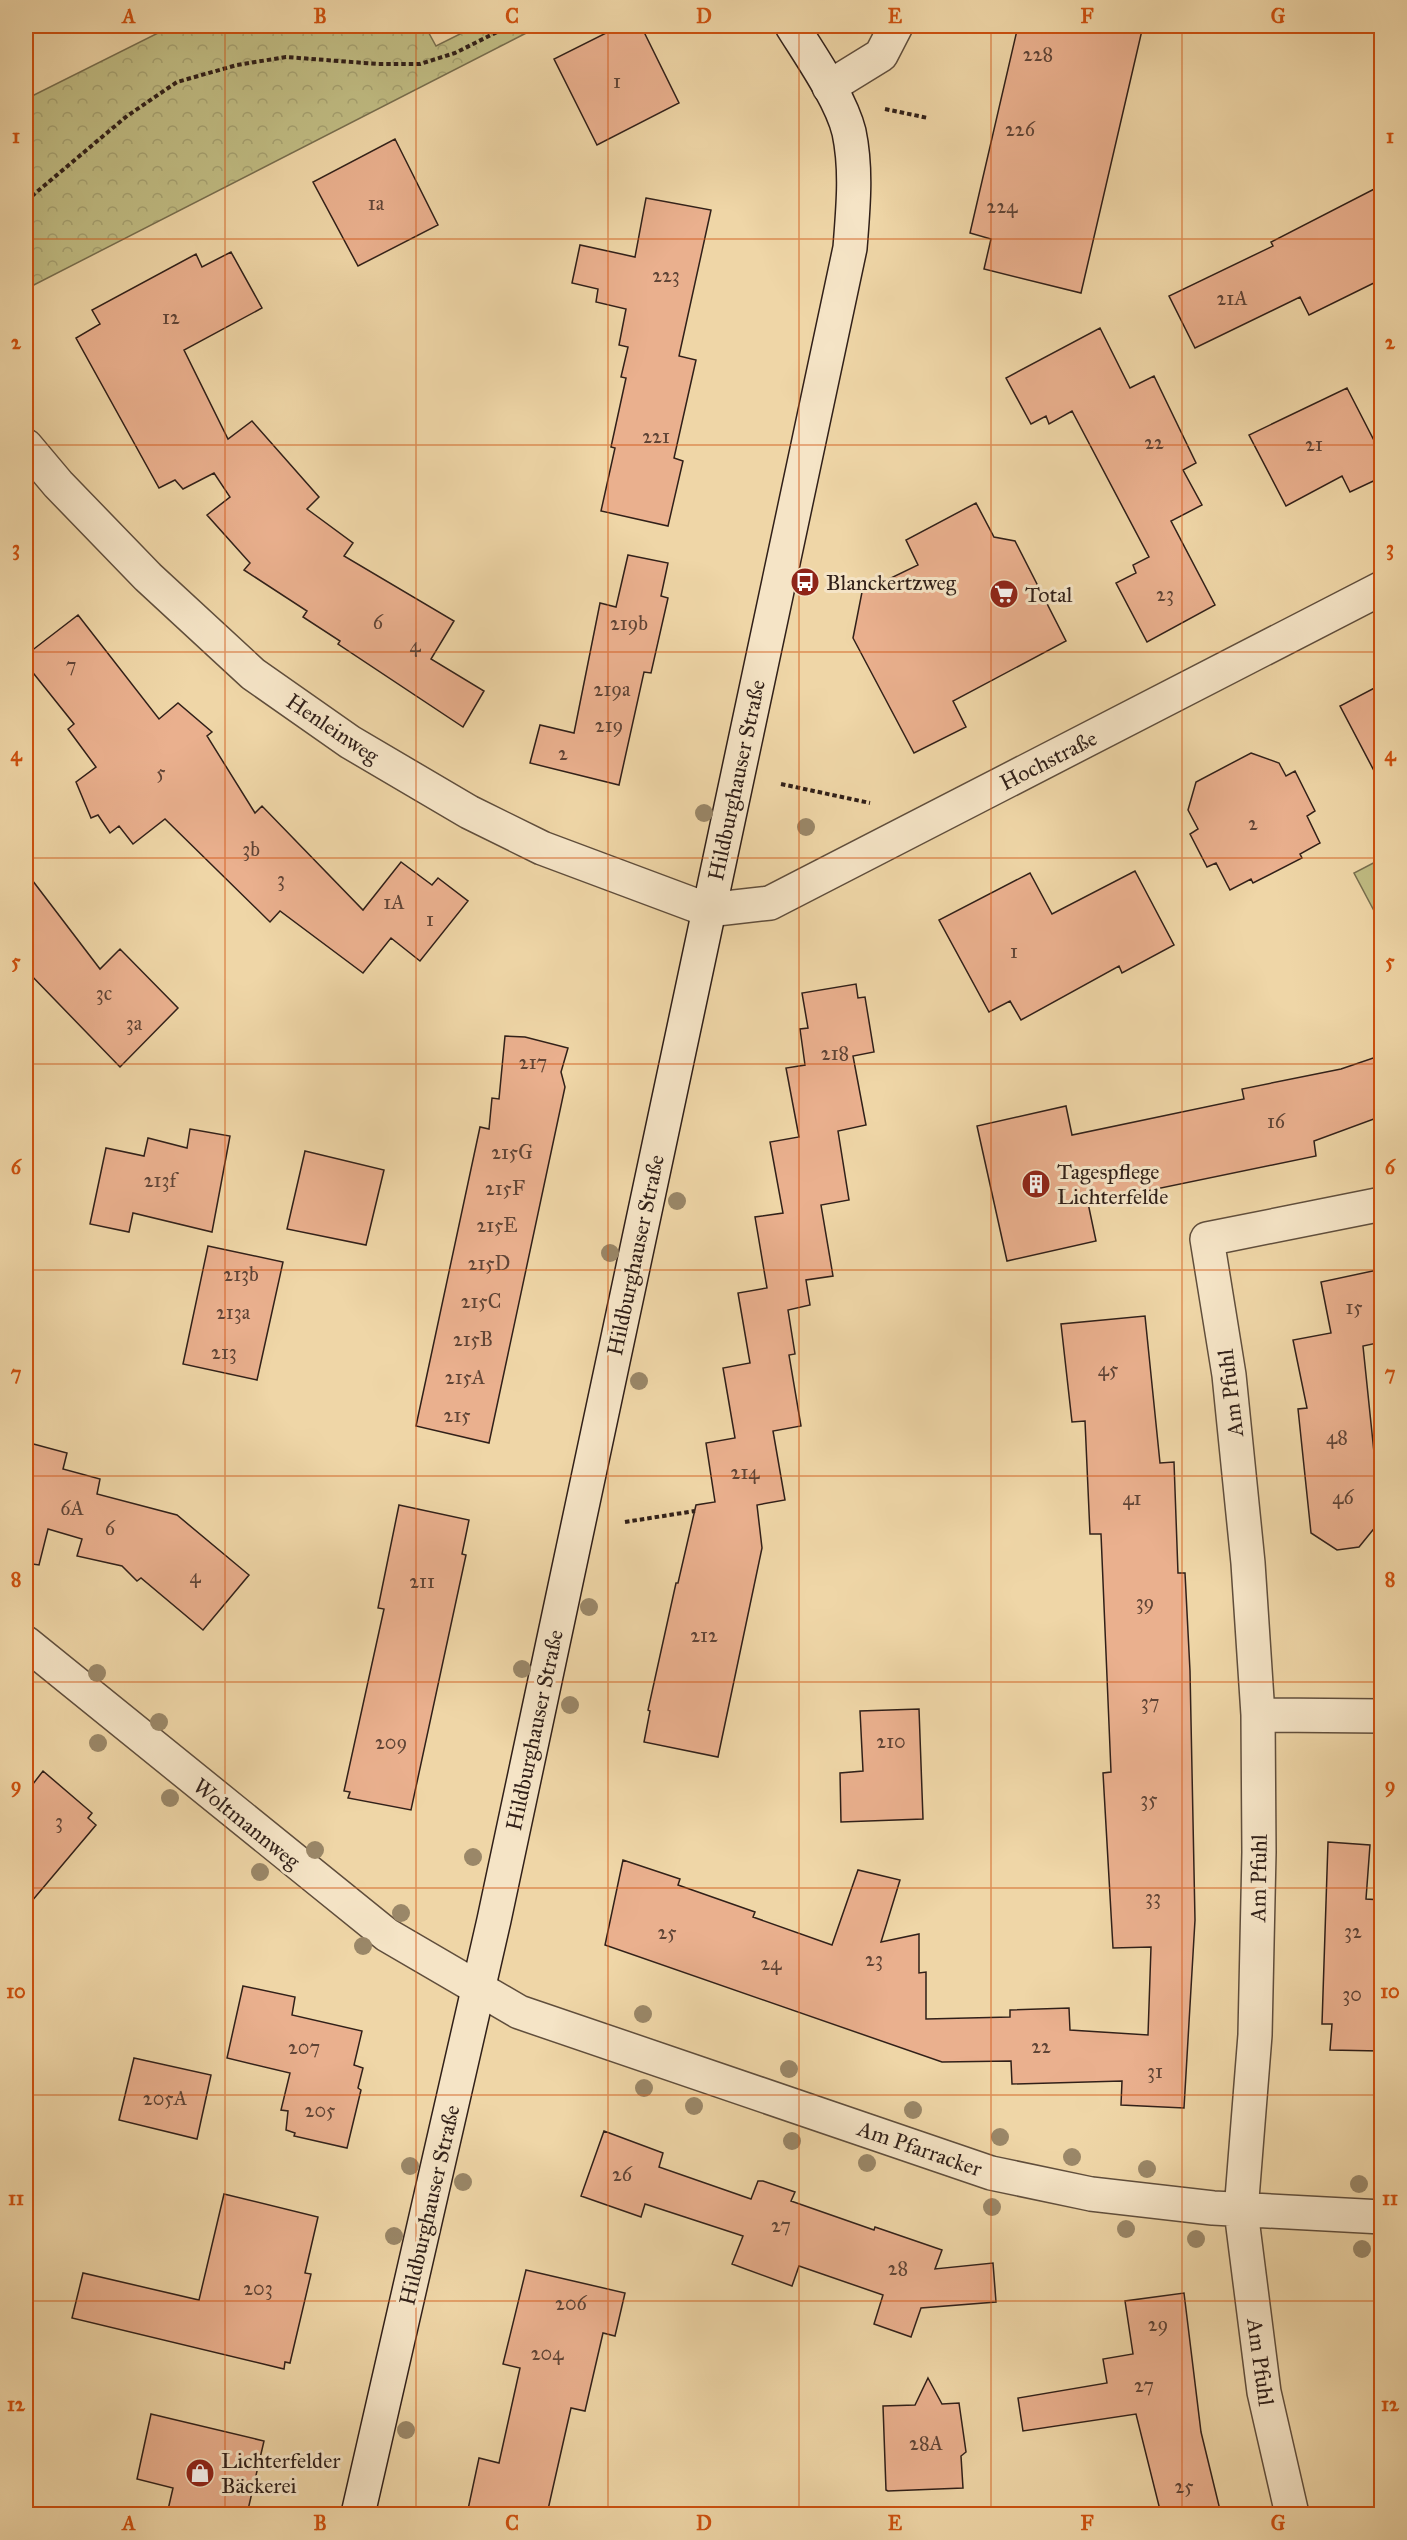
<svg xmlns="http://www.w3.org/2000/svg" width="1407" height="2540" font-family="'IM FELL Great Primer',serif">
<defs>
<pattern id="park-crowns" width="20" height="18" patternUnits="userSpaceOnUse" patternTransform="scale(1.5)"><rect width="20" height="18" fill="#c0bc83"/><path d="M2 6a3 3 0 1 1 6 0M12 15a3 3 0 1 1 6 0" fill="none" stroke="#a5a171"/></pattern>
</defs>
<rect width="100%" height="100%" fill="#efd6a7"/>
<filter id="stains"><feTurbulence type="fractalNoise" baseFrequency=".00333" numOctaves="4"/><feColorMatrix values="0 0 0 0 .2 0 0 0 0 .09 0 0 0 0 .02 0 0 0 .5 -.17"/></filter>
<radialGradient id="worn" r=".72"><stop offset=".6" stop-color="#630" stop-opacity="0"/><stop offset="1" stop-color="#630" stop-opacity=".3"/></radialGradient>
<path fill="url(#park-crowns)" stroke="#786e4e" stroke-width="1.5" d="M172 26H425L436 46 476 26H540L26 289V99Z"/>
<path fill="#c0bc83" stroke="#786e4e" stroke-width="1.5" d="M1381 859V924L1354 873Z"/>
<path fill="#eab08e" stroke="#312019" stroke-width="1.5" d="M620 26H641L679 103 597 145 554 59Z
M1018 26H1143L1081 293 984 269 991 239 970 233Z
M395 139 438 225 358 266 313 182Z
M1382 185V279L1309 315 1300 297 1195 348 1169 296 1273 246 1271 242Z
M646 198 711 210 679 356 696 360 674 458 683 461 668 526 601 511 615 448 611 447 626 378 621 377 628 347 619 345 626 309 596 302 598 289 572 283 580 245 635 257Z
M231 252 262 308 184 350 228 439 252 421 319 497 307 509 353 543 344 556 454 621 431 659 484 691 463 727 338 644 340 641 303 617 307 611 244 570 250 563 207 515 230 497 214 473 183 489 175 480 159 488 76 338 100 324 92 310 196 254 202 267Z
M1100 328 1130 388 1154 376 1196 463 1183 470 1202 505 1171 521 1215 605 1147 642 1116 583 1136 573 1133 565 1149 557 1072 411 1049 424 1046 416 1031 424 1006 378Z
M1347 388 1382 456V477L1350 492 1342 476 1286 506 1249 435Z
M976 503 994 537 1015 541 1066 641 953 701 966 727 914 753 853 638 862 592 918 565 906 540Z
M628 555 668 563 661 596 668 598 651 673 644 672 619 785 530 763 540 725 574 733 600 603 616 607Z
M78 615 159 719 178 703 212 732 207 736 255 813 262 806 363 910 401 862 432 885 438 878 468 901 420 961 391 938 363 973 280 911 270 922 165 819 133 844 119 826 110 833 98 815 91 818 76 782 96 767 68 729 74 724 26 664V655Z
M1382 684V786L1340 706Z
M1251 753 1279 763 1286 776 1295 771 1315 811 1307 816 1320 843 1300 854 1302 858 1253 883 1251 879 1230 890 1216 863 1207 867 1190 834 1198 829 1188 810 1196 782Z
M1135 871 1174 945 1122 973 1119 966 1021 1020 1010 1001 989 1012 939 920 1030 873 1052 914Z
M26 872 100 969 120 949 178 1008 120 1067 26 970Z
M856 984 858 998 865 997 874 1052 853 1056 866 1125 838 1131 849 1200 821 1205 833 1276 806 1280 810 1305 788 1310 795 1354 789 1355 801 1426 773 1431 785 1500 757 1505 762 1548 718 1757 644 1742 650 1711 648 1710 676 1583H678L696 1505 715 1502 706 1443 735 1438 723 1368 750 1363 738 1293 767 1288 755 1217 783 1213 770 1142 799 1137 786 1068 805 1065 800 1029 808 1028 802 993Z
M505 1036 525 1037 568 1048 561 1072 565 1087 489 1443 416 1426 480 1127 489 1129 492 1098 499 1099Z
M1382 1055V1116L1314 1141 1316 1156 1088 1203 1096 1241 1007 1261 977 1126 1066 1106 1072 1135 1244 1099 1242 1089 1341 1069Z
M190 1129 230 1136 212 1232 133 1213 129 1232 90 1224 106 1148 144 1156 148 1138 187 1148Z
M305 1151 384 1170 366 1245 287 1229Z
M208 1246 283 1262 257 1380 183 1364Z
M1382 1269V1342L1363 1346 1381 1520 1359 1547 1337 1550 1311 1533 1298 1409 1307 1408 1293 1340 1331 1333 1321 1282Z
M1145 1316 1160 1463 1174 1462 1178 1573H1185L1190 1671 1195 1920 1184 2108 1121 2105 1122 2081 1012 2084 1011 2061 942 2062 605 1945 623 1860 680 1879 678 1885 755 1912 753 1917 832 1945 858 1870 900 1880 881 1942 919 1934V1973L926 1972V2019L1010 2017V2010L1069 2008 1070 2030 1148 2035 1151 1947 1113 1948 1103 1773 1111 1772 1101 1534H1090L1085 1421 1072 1422 1061 1324Z
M26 1442 67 1453 63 1469 100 1479 97 1494 177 1515 249 1575 203 1630 141 1578 137 1581 122 1566 77 1556 82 1539 48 1529 39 1565 26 1563Z
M399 1505 469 1520 462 1554 466 1555 411 1810 348 1798 350 1792 344 1791 384 1609 378 1608Z
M919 1709 923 1819 841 1822 840 1773 863 1771 860 1711Z
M43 1771 92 1813 88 1818 96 1825 26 1908V1793Z
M1328 1842 1370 1845 1366 1899 1382 1900 1380 2051 1330 2050 1332 2024H1322Z
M243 1986 295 1997 292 2015 362 2031 354 2065 363 2068 358 2088 361 2090 347 2148 294 2136 295 2133 286 2130 288 2111 281 2110 290 2073 227 2058Z
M134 2058 211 2075 197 2139 119 2120Z
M604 2131 663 2153 659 2167 751 2199 758 2181H763L795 2192 791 2201 874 2230 875 2227 942 2250 935 2269 993 2263 996 2302 921 2308 911 2337 874 2324 883 2295 799 2266 792 2286 732 2264 743 2236 645 2204 641 2217 581 2196Z
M224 2194 318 2217 305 2273 311 2274 290 2363 285 2362 284 2369 72 2318 83 2273 199 2300Z
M526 2270 625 2293 615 2336 603 2333 585 2411 571 2408 547 2514H467L479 2458 499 2463 520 2368 503 2364Z
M1184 2293 1201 2432 1221 2514H1161L1136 2414 1023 2431 1018 2398 1107 2383 1103 2359 1133 2354 1125 2301Z
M928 2378 942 2404 959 2403 966 2452 961 2456 963 2488 888 2491 886 2490 883 2406 915 2405Z
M151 2414 264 2441 247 2514H167L173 2488 137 2479Z"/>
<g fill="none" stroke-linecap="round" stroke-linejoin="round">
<g stroke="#604e3c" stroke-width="36">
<path id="minor" d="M829 87 881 55 896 26
M26 446 58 484 148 577 253 674 350 742 469 812 542 848 708 910 770 903 1382 588
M26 1643 387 1935 519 2012 991 2173 1091 2194 1213 2208 1382 2217
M1258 1715 1382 1716
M1292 2514 1264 2392 1241 2211 1255 2035 1259 1852 1258 1715 1248 1563 1229 1375 1207 1239 1382 1204"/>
</g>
<g stroke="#312019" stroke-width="36">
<path id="secondary" d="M358 2514 494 1920 850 248C853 209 857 170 849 132 841 99 810 55 792 26"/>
</g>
<path stroke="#312019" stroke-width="4" stroke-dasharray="4.5 3" stroke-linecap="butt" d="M885 109 928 118
M26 201 127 116 177 82 237 65 286 57 378 64H420L455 53 509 26
M781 784 870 803
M625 1522 695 1511"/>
<use href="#minor" stroke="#f5e4c6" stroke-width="33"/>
<use href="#secondary" stroke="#f5e4c6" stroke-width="33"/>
</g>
<g fill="#9a8768">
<circle cx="704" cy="813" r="9"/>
<circle cx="806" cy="827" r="9"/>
<circle cx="677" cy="1201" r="9"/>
<circle cx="610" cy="1253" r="9"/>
<circle cx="639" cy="1381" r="9"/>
<circle cx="589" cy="1607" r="9"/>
<circle cx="522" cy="1669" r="9"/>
<circle cx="97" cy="1673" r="9"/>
<circle cx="570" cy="1705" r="9"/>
<circle cx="159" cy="1722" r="9"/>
<circle cx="98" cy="1743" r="9"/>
<circle cx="170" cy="1798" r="9"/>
<circle cx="315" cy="1850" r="9"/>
<circle cx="473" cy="1857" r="9"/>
<circle cx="260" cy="1872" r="9"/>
<circle cx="401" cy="1913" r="9"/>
<circle cx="363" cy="1946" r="9"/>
<circle cx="643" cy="2014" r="9"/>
<circle cx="789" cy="2069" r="9"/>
<circle cx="644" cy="2088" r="9"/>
<circle cx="694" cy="2106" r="9"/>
<circle cx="913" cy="2110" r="9"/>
<circle cx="1000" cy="2137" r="9"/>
<circle cx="792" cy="2141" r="9"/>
<circle cx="1072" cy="2157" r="9"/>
<circle cx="867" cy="2163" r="9"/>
<circle cx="410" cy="2166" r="9"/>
<circle cx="1147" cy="2169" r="9"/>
<circle cx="463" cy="2182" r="9"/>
<circle cx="1359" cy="2184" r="9"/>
<circle cx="992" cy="2207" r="9"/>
<circle cx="1126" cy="2229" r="9"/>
<circle cx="394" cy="2236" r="9"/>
<circle cx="1196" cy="2239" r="9"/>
<circle cx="1362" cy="2249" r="9"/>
<circle cx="406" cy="2430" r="9"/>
</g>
<path fill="none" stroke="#cd500e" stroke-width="1.5" stroke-opacity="0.55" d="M225 26V2514M416 26V2514M608 26V2514M799 26V2514M991 26V2514M1182 26V2514M26 239H1382M26 445H1382M26 652H1382M26 858H1382M26 1064H1382M26 1270H1382M26 1476H1382M26 1682H1382M26 1888H1382M26 2095H1382M26 2301H1382"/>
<defs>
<g id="bus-disc" transform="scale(1.5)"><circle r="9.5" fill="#8f2418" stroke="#f5e4c6"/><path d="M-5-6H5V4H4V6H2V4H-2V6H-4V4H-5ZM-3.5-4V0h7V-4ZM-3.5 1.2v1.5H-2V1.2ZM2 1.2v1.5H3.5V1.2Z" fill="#fff"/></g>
<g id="supermarket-disc" transform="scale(1.5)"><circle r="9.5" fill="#8f2418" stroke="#f5e4c6"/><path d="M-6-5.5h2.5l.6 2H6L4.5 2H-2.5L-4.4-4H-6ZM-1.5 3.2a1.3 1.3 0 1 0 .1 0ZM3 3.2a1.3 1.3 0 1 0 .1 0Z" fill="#fff"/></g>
<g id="building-disc" transform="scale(1.5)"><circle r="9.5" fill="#8f2418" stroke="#f5e4c6"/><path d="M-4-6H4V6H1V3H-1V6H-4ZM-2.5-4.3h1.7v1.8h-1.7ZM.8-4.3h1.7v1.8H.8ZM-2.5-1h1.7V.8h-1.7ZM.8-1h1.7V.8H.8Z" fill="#fff"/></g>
<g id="shop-disc" transform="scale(1.5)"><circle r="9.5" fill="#8f2418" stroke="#f5e4c6"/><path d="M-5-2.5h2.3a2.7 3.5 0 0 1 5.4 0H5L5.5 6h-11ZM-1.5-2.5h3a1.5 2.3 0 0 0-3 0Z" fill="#fff"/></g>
</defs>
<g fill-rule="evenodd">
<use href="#bus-disc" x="805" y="582"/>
<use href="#supermarket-disc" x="1004" y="594"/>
<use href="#building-disc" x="1036" y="1184"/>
<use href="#shop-disc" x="200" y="2473"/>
</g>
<g text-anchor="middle" stroke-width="6" stroke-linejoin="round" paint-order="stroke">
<g font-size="20" fill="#5f4436">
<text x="1038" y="61">228</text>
<text x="617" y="88">1</text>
<text x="1020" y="136">226</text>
<text x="376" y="210">1a</text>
<text x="1002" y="213">224</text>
<text x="666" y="282">223</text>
<text x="1232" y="305">21A</text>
<text x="171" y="324">12</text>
<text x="656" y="443">221</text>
<text x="1154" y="449">22</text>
<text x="1314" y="451">21</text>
<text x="1165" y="601">23</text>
<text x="378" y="629">6</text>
<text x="629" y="630">219b</text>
<text x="415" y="652">4</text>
<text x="71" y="672">7</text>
<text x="612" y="696">219a</text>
<text x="609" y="732">219</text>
<text x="563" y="760">2</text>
<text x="161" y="779">5</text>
<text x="1253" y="830">2</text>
<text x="251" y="856">3b</text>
<text x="281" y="886">3</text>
<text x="394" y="909">1A</text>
<text x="430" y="926">1</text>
<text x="1014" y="958">1</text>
<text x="104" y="1000">3c</text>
<text x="134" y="1030">3a</text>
<text x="835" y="1060">218</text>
<text x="533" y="1069">217</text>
<text x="1276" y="1128">16</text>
<text x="512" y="1159">215G</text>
<text x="160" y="1187">213f</text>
<text x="505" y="1195">215F</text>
<text x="497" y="1232">215E</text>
<text x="489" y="1270">215D</text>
<text x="241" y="1281">213b</text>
<text x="481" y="1308">215C</text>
<text x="1354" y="1314">15</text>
<text x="233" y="1319">213a</text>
<text x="473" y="1346">215B</text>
<text x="224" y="1359">213</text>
<text x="1108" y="1376">45</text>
<text x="465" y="1384">215A</text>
<text x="457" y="1422">215</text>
<text x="1337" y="1444">48</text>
<text x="745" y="1479">214</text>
<text x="1343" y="1504">46</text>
<text x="1132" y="1505">41</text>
<text x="72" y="1515">6A</text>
<text x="110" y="1535">6</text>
<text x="195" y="1583">4</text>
<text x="422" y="1588">211</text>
<text x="1145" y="1609">39</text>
<text x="704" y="1642">212</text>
<text x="1150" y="1709">37</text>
<text x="891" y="1748">210</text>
<text x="391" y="1749">209</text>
<text x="1149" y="1806">35</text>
<text x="59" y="1828">3</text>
<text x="1153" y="1904">33</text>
<text x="1353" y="1938">32</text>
<text x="667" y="1939">25</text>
<text x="874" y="1966">23</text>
<text x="771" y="1970">24</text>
<text x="1352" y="2001">30</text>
<text x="1041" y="2053">22</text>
<text x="304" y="2054">207</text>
<text x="1155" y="2078">31</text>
<text x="165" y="2105">205A</text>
<text x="320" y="2117">205</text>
<text x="622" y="2181">26</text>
<text x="781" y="2232">27</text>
<text x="898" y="2275">28</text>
<text x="258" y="2295">203</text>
<text x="571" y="2310">206</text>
<text x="1158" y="2331">29</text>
<text x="547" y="2360">204</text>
<text x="1144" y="2392">27</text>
<text x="926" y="2450">28A</text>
<text x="1184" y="2493">25</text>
</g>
<g font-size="22" fill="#312019" stroke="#f5e4c6" text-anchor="start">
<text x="826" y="590">Blanckertzweg</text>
<text x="1025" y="602">Total</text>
<text x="1057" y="1179">Tagespflege<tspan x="1057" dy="25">Lichterfelde</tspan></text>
<text x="221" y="2468">Lichterfelder<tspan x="221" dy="25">Bäckerei</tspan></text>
</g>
<g font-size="22" fill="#312019" stroke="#f5e4c6">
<text transform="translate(333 728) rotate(34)" y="8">Henleinweg</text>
<text transform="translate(1048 760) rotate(-27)" y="8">Hochstraße</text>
<text transform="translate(736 780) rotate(-78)" y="8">Hildburghauser Straße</text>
<text transform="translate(635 1255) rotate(-78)" y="8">Hildburghauser Straße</text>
<text transform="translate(1230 1393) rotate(-97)" y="8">Am Pfuhl</text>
<text transform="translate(534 1730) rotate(-78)" y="8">Hildburghauser Straße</text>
<text transform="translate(247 1823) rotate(39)" y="8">Woltmannweg</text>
<text transform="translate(1258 1878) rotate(-89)" y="8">Am Pfuhl</text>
<text transform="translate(920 2148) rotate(19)" y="8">Am Pfarracker</text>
<text transform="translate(429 2205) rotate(-77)" y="8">Hildburghauser Straße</text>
<text transform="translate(1261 2362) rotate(82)" y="8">Am Pfuhl</text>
</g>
</g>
<rect width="1407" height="2540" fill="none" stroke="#efd6a7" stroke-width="66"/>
<rect x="33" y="33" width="1341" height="2474" fill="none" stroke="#cd500e" stroke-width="2"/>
<g font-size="20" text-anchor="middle" font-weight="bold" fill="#cd500e">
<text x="129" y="23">A</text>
<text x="320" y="23">B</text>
<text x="512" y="23">C</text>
<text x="704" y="23">D</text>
<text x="895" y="23">E</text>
<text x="1087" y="23">F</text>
<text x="1278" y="23">G</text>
<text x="16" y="143">1</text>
<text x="1390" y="143">1</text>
<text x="16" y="349">2</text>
<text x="1390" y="349">2</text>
<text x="16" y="555">3</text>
<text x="1390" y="555">3</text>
<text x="16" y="761">4</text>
<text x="1390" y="761">4</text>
<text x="16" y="968">5</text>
<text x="1390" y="968">5</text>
<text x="16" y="1174">6</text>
<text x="1390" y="1174">6</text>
<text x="16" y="1380">7</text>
<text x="1390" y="1380">7</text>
<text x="16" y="1586">8</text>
<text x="1390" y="1586">8</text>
<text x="16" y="1792">9</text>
<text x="1390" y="1792">9</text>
<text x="16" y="1998">10</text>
<text x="1390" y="1998">10</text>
<text x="16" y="2205">11</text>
<text x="1390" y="2205">11</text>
<text x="16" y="2411">12</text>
<text x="1390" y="2411">12</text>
<text x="129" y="2530">A</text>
<text x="320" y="2530">B</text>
<text x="512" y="2530">C</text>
<text x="704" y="2530">D</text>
<text x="895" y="2530">E</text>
<text x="1087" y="2530">F</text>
<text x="1278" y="2530">G</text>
</g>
<rect width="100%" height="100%" filter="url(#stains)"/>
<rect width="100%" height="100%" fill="url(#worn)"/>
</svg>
